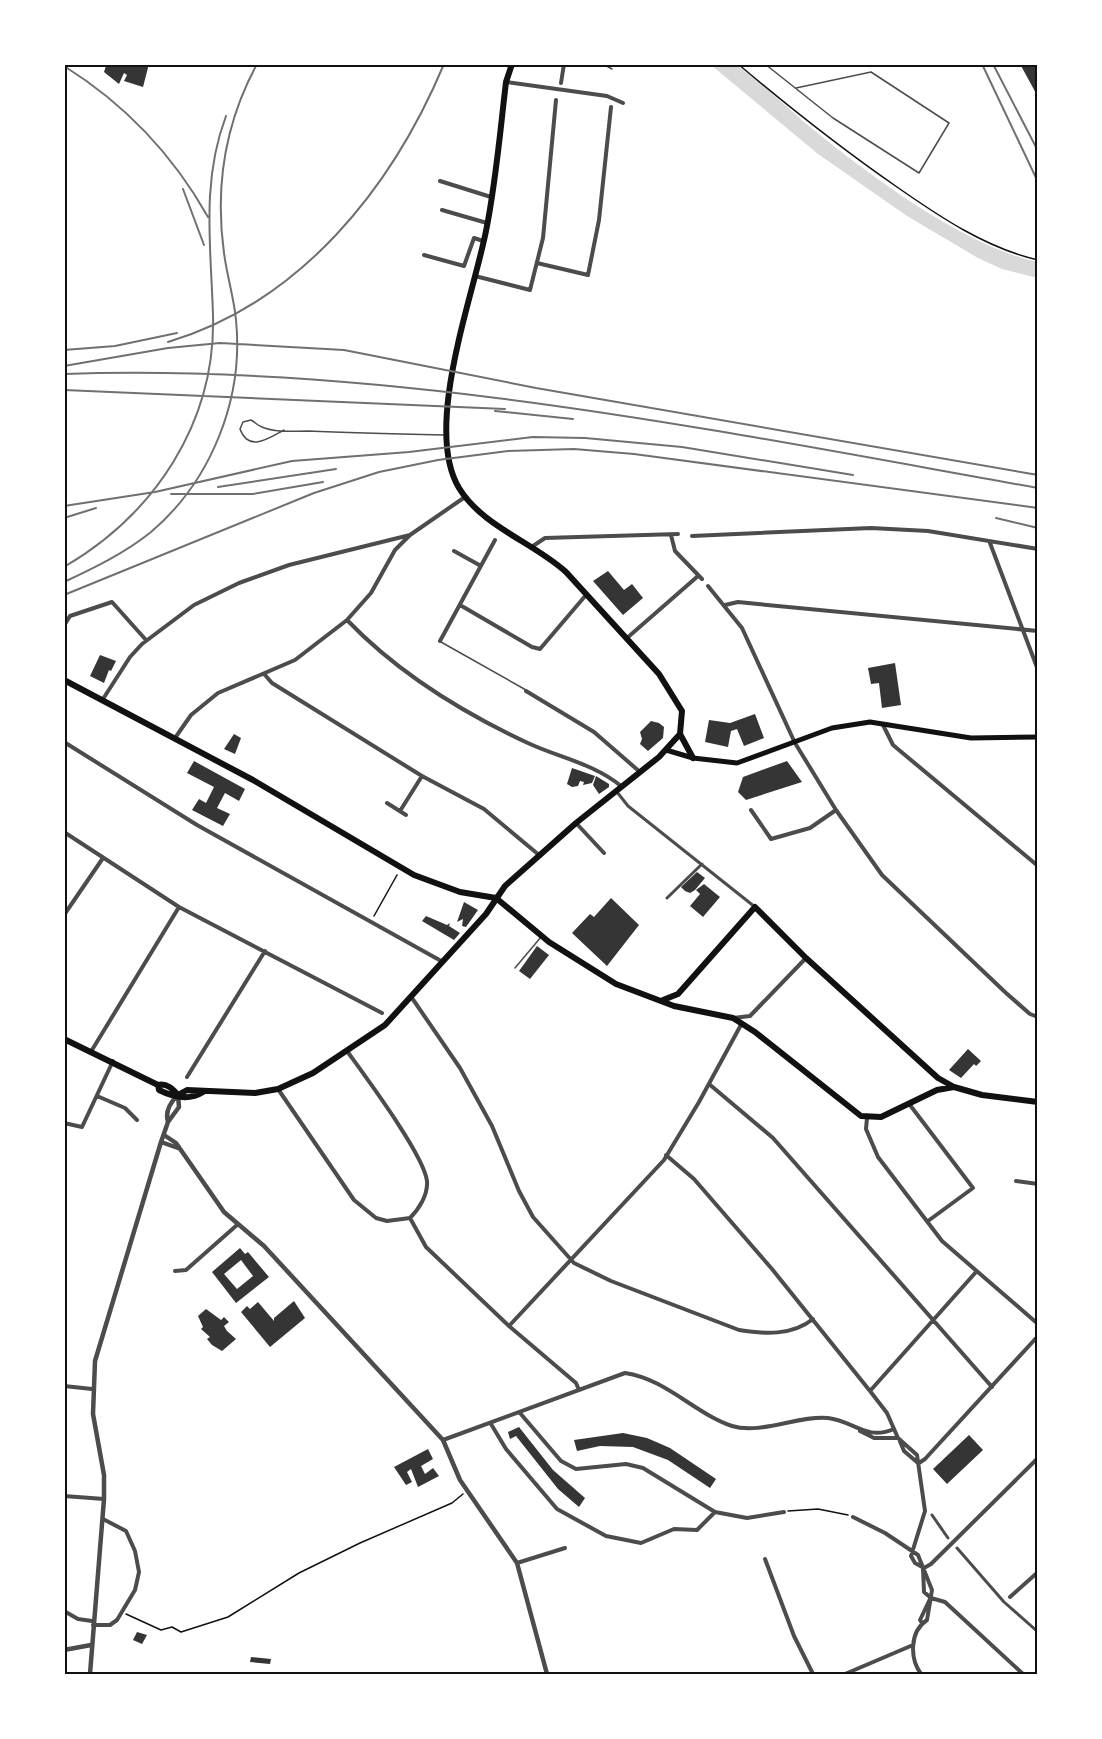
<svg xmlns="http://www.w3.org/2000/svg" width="1102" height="1739" font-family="Mulish,sans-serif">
<rect width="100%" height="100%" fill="#fff"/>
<path fill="#d9d9d9" d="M711 65C717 64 727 63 734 64 744 68 793 112 804 122 865 172 961 245 1037 262V278L1002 269 978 258 907 216 818 154Z"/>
<path fill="#353535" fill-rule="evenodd" d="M103 64H149L143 87 124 81 127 75 124 73 119 84 104 72 106 66Z
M1020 64H1038V97Z
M608 571 624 590 632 584 643 598 623 615 593 581Z
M100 655 116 661 111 671 109 670 104 683 90 676Z
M895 663 901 705 882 708 879 683 871 684 868 668Z
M755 714 764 738 744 746 737 729 731 731 728 747 705 742 709 720 730 723Z
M651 721 659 723 664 727 663 738 648 751 640 744 642 739 640 732Z
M234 734 241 738 235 754 224 749Z
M194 761 245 789 239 801 225 793 217 808 230 814 223 826 192 810 199 799 206 803 214 787 187 773Z
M787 761 802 782 746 800 738 792 743 777Z
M572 768 595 776 592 783 583 785 584 782 580 781 578 786 572 787 567 784Z
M596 776 609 784V787L599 794 593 785Z
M697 872 705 878 695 890 690 893 685 891 681 887Z
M704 884 720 897 703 917 690 906 700 894 696 890Z
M611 898 639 925 607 966 572 933 590 914 594 917Z
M464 902 478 910 466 927 462 926 463 919 457 922Z
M426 916 447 925 450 923 449 926 460 933 454 940 422 921Z
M537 946 549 955 530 979 519 971Z
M968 1049 981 1061 976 1066 974 1064 961 1078 949 1070Z
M240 1248 245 1254 248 1252 269 1277 236 1303 212 1272ZM241 1260 253 1276 237 1289 224 1274Z
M294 1301 305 1318 270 1347 241 1312 247 1306 250 1309 258 1302 274 1321V1318Z
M206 1309 221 1320 224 1317 229 1322 224 1326 227 1331 236 1339 222 1351 212 1345 207 1339 210 1337 201 1329 203 1327 198 1316Z
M519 1427 553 1470 585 1498 579 1507 558 1489 516 1436 510 1439 508 1432Z
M623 1433 647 1438 670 1448 716 1479 710 1488 668 1460 633 1447 600 1446 577 1451 574 1440Z
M969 1435 983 1450 947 1484 933 1469Z
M428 1449 433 1459 421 1466 425 1474 433 1468 439 1476 418 1487 411 1469 407 1472 412 1482 406 1485 394 1467Z
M137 1632 147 1635 142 1644 133 1640Z
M251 1657 271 1659 270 1664 250 1662Z"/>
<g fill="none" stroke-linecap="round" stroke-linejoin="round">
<path stroke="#111" stroke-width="1.5" d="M738 64C789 107 842 149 897 187 940 217 986 248 1038 260
M374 916 397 875
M788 1511 818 1509 848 1515
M126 1614 161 1630 172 1627 181 1632 228 1617 299 1573 360 1543 452 1503 463 1494"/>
<path stroke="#4c4c4c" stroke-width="1.5" d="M603 64 612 69
M765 64 833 118 919 173 949 123 871 72 796 88
M284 430C269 438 249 453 240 429L243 422 251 420C255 422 258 426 262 427 276 433 294 431 308 431 354 433 399 434 444 435
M441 642 526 690
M515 968 541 937"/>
<path stroke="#4c4c4c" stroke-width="3" d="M617 792 628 806 755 907
M667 898 702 864
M932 1515 948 1538
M957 1548 1004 1602 1038 1632"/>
<path stroke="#4c4c4c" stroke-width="4" d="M506 82 607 96 623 103
M561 83 564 64
M440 181 491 197
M442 210 487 223
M424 255 464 266 474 238 483 241
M537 263 588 275 599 220 611 107
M475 276 530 290 543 238 556 100
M671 535 675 551 702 579
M692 536 871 528 928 531 1038 549
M990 543 1038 670
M533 546 545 538 678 534
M454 551 481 566
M708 586 742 628 795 743 836 810 882 875 1006 993 1030 1014 1038 1017
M460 605 532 647 540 649 586 595
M725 605 738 602 758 604 1038 631
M347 620C397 672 465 714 530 744 561 758 594 764 621 786
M65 624 70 616 112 602 146 640
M627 638 698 576
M440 641 495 540
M265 675 272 683 422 776 484 809 539 855
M526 691 594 732 640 772
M103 699 130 657 142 644 194 605 239 583 289 565 410 535 465 497
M883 725 893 745 1038 866
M175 738 191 715 218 693 295 660 347 620 371 593 395 550 410 535
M64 742 197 825 443 962
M387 803 406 815
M751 810 771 839 810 828 836 810
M400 811 422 776
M576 823 604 853
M64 832 179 907 382 1013
M64 915 103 858
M412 998 460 1068 492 1126 519 1191 533 1217 574 1263 611 1281 739 1330C764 1334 792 1336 813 1319
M733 1018 750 1016 806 958
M92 1050 179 907
M347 1051C365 1076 424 1155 427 1181 428 1195 419 1209 410 1218
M187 1077 265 951
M709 1084 773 1138 992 1387
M278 1089 354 1200 376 1218 387 1221 410 1218
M97 1096 125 1108 137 1120
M910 1105 973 1188 928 1221
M867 1118 866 1129 878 1157 942 1241 1038 1324
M64 1123 82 1127 113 1061
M666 1155 694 1179 772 1269 870 1391 887 1413 898 1438 917 1455 925 1511 911 1556 915 1563 924 1568
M1016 1181 1038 1184
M410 1218 426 1247 509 1326 576 1383 579 1390
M175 1271 186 1270 237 1225
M509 1326 664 1160 699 1102 742 1023
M64 1386 92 1389
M870 1391 976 1272
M520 1413 561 1461 576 1469 626 1464 643 1468 715 1512 747 1518 784 1512
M491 1424 506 1449 557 1509 606 1536 641 1543 674 1529 697 1530 715 1512
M860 1431 874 1438H898
M899 1439 904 1451 918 1463
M443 1440 625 1373C666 1379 694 1413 732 1426 760 1435 799 1415 828 1418 854 1421 866 1441 894 1429
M919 1463 925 1459 1038 1336
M64 1496 104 1499
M853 1517 885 1533 918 1555 932 1590 927 1620C909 1632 910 1659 921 1674
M765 1559 794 1636 813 1674
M517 1563 565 1548
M924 1568 931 1564 1038 1458
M923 1569 924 1592 931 1598 945 1602 1023 1674
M1010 1597 1038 1572
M64 1611 78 1619 92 1621
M922 1623 920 1620 930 1599
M93 1625H110L117 1620 135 1590 139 1572 135 1551 126 1531 103 1519
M845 1674 913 1645"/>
<path stroke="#4c4c4c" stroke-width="4.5" d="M168 1122C165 1112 169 1104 177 1096
M164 1135 176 1143 224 1212 264 1246 443 1440 460 1480 517 1563 547 1674
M161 1142 178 1148
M64 1650 91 1645
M90 1674 104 1499V1475L93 1414 95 1361 161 1142 168 1122 179 1107 178 1095"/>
<path stroke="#111" stroke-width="5" d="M666 750 693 758 737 763 832 728 870 722 971 738 1038 737"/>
<path stroke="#111" stroke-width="6" d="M64 680 253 780 414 875 460 892 496 898 549 942 616 984 674 1006 733 1018 755 1032 861 1116 881 1117 937 1090 954 1087
M680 734 693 758
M663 1000 678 994 755 907 806 958 938 1078 954 1087 982 1095 1038 1102
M64 1039 158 1085C167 1083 173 1089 178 1095
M158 1085 159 1090C173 1097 189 1101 203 1092
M178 1095 187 1090 255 1093 278 1089 313 1073 385 1025 486 914 505 886 576 823 659 757 680 734 682 711 659 674 566 572C533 542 483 527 459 488 423 428 473 297 486 231 496 182 500 132 506 82L512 64"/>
<path stroke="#707070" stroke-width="2" d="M982 64 1038 182
M993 64 1038 151
M64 66C125 104 173 155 208 217
M183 189 204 245
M168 342C301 302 392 188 444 64
M64 350 115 346 177 333
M64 366 168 348 220 343 344 350 536 388 1038 475
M64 374C390 363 718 431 1038 488
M64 390 505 409
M495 411 573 419
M218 487 336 469
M171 494H253L323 482
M64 506 155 492 292 461 409 452 533 437 585 438 682 447 853 475
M64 518 96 508
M996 518 1038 528
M64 567C155 514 216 422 213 315 211 247 201 182 226 116
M64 582C94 568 125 553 151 532 211 481 244 399 236 320 234 298 227 276 224 253 215 188 225 123 257 64
M64 595 314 493 379 472 438 460 508 451 574 449 634 454 1038 508"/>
</g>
<rect width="1102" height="1739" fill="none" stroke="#ffffff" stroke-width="132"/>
<rect x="66" y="66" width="970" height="1607" fill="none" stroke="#111" stroke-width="2"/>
</svg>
